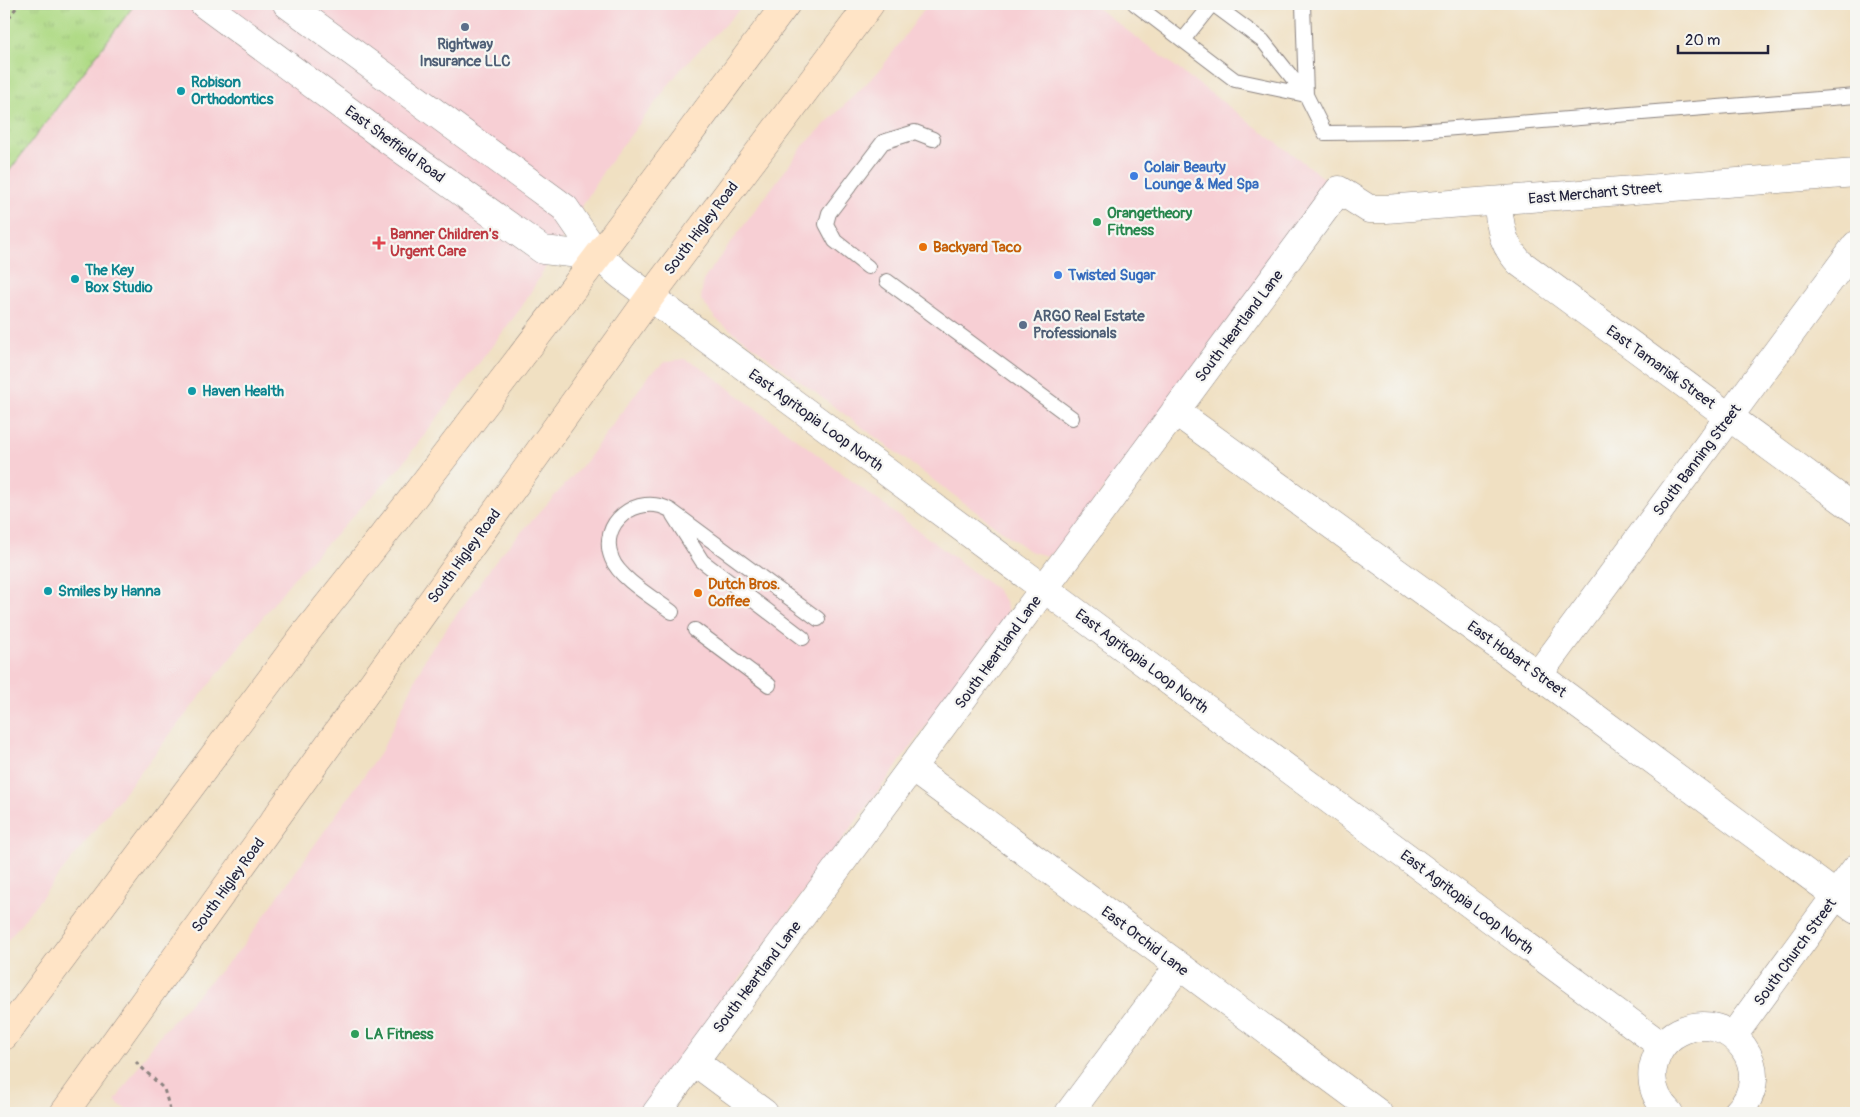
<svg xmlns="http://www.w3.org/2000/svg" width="1860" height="1117" font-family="Pangolin,sans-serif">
<defs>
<pattern id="park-tufts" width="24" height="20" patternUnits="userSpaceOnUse" patternTransform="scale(1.25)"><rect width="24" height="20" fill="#afda85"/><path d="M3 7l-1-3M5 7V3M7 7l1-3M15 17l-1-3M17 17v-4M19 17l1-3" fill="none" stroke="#96bb74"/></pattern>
</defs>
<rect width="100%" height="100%" fill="#f6f6f2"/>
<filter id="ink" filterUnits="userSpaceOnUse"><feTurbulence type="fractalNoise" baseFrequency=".02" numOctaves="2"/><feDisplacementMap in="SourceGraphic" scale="10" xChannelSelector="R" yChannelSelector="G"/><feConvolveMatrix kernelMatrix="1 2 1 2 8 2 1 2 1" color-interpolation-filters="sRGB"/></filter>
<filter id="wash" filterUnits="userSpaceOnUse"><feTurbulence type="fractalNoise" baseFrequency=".0096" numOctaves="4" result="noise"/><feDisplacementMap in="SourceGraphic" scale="20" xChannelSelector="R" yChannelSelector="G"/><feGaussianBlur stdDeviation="1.12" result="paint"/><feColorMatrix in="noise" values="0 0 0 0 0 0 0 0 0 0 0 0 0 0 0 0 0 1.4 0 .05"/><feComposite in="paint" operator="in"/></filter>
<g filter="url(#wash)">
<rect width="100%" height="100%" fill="#f0e0c2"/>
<path fill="#f7cfd4" d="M135 4H745L681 69 604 170 521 308 400 467 292 580 4 945V178Z
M928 4H1092L1332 184 1057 551 1047 556 1029 551 716 319 701 300 703 281 709 272 804 145 880 70Z
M684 359 698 365 996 589 1006 602 1008 615 641 1113H130L115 1101 158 1037 242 947 382 750 427 655 501 554 582 466 651 373 667 361Z"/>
<path fill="url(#park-tufts)" stroke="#687e60" d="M7 4H135L4 178V8Z"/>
</g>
<g filter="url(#ink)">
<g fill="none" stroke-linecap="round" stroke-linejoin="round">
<g stroke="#89817e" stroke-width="16">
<path id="service" d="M1135 4 1235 80 1306 95
M1213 4 1263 41 1306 95 1325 133 1405 132 1856 96
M1303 4 1306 95
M1183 40 1212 4
M868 267 835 241 826 224 829 213 883 142 915 132 933 139
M887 281 1072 418
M673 515 702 561 803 638
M672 612C655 599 619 578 612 559 597 523 638 492 670 510L818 619
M695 630 769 685"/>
</g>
<g stroke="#89817e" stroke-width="29">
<path id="minor" d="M204 4 377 132 543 250 598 256
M287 4 565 208 598 256 622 276 1662 1046
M1497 201C1501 228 1501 243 1520 263L1856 510
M1175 411 1538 675 1856 910
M1538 675 1856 245
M912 768 1378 1113
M1733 1036 1856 868
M695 1062 764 1113
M656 1113 1339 190 1369 209H1386L1856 173
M1069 1113 1179 966
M1669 1113C1657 1101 1650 1085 1653 1068 1656 1053 1665 1039 1679 1032 1731 1006 1779 1072 1737 1113"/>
</g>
<g stroke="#89817e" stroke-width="29">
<path id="secondary" d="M4 1036 304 635 412 499 598 256 786 4
M64 1113 650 297 870 4"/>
</g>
<path stroke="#89817e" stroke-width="3" stroke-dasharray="4 4" stroke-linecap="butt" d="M4 24 19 4
M136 1062 164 1089 171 1113"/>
<use href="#service" stroke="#fff" stroke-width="14"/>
<use href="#minor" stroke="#fff" stroke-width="28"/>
<use href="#secondary" stroke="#ffe4c6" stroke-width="28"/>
</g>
</g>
<g fill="#5c6f8a" stroke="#f6f6f2" stroke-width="2">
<circle cx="465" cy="27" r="5"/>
<circle cx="1023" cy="325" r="5"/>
</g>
<g fill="#0f9aa8" stroke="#f6f6f2" stroke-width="2">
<circle cx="181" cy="91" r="5"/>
<circle cx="75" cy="279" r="5"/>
<circle cx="192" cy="391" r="5"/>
<circle cx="48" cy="591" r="5"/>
</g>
<g fill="#3f7fe0" stroke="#f6f6f2" stroke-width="2">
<circle cx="1134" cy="176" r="5"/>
<circle cx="1058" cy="275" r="5"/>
</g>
<g fill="#2e9e5b" stroke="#f6f6f2" stroke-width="2">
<circle cx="1097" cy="222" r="5"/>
<circle cx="355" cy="1034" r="5"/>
</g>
<path fill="#e0444e" stroke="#f6f6f2" stroke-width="2" d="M376.5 235.5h5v5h5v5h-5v5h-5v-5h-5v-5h5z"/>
<g fill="#e8710a" stroke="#f6f6f2" stroke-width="2">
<circle cx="923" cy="247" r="5"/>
<circle cx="698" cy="593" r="5"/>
</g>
<g text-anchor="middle" stroke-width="4.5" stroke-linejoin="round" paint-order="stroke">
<g font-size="15" font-weight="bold" fill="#4e5e75" stroke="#f6f6f2">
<text x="465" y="49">Rightway<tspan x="465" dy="17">Insurance LLC</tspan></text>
<text x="1033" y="321" text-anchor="start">ARGO Real Estate<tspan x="1033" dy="17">Professionals</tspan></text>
</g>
<g font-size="15" font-weight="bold" fill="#0d838f" stroke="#f6f6f2" text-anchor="start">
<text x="191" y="87">Robison<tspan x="191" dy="17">Orthodontics</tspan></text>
<text x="85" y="275">The Key<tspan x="85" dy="17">Box Studio</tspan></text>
<text x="202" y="396">Haven Health</text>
<text x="58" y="596">Smiles by Hanna</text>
</g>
<g font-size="15" fill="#22223b" stroke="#f6f6f2">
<text transform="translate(395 144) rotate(36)" y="5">East Sheffield Road</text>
<text transform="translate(1595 193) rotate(-5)" y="5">East Merchant Street</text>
<text transform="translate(701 228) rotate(-53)" y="5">South Higley Road</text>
<text transform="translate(1239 326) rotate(-53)" y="5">South Heartland Lane</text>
<text transform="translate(1661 367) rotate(36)" y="5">East Tamarisk Street</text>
<text transform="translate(816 420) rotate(36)" y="5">East Agritopia Loop North</text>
<text transform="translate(1697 460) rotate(-53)" y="5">South Banning Street</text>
<text transform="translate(464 556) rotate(-54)" y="5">South Higley Road</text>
<text transform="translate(998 652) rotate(-54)" y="5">South Heartland Lane</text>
<text transform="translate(1517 659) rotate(36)" y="5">East Hobart Street</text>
<text transform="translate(1142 661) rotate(37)" y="5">East Agritopia Loop North</text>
<text transform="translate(228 885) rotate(-54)" y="5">South Higley Road</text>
<text transform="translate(1467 902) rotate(37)" y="5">East Agritopia Loop North</text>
<text transform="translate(1145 941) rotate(37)" y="5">East Orchid Lane</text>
<text transform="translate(1795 952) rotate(-54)" y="5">South Church Street</text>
<text transform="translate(757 977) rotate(-53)" y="5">South Heartland Lane</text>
</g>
<g font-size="15" font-weight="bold" fill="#366cbe" stroke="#f6f6f2" text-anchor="start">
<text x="1144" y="172">Colair Beauty<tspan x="1144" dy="17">Lounge &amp; Med Spa</tspan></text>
<text x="1068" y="280">Twisted Sugar</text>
</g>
<g font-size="15" font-weight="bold" fill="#27864d" stroke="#f6f6f2" text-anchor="start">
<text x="1107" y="218">Orangetheory<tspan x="1107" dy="17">Fitness</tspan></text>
<text x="365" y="1039">LA Fitness</text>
</g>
<g font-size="15" font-weight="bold" fill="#be3a42" stroke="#f6f6f2" text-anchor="start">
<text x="390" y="239">Banner Children's<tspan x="390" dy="17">Urgent Care</tspan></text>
</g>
<g font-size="15" font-weight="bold" fill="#c56008" stroke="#f6f6f2" text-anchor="start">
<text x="933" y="252">Backyard Taco</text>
<text x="708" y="589">Dutch Bros.<tspan x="708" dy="17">Coffee</tspan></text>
</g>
</g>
<rect width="1860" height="1117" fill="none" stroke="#f6f6f2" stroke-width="20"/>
<path d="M1678 45v8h90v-8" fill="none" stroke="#22223b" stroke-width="2.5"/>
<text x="1685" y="45" font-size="15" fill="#22223b" stroke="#f6f6f2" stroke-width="4" paint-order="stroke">20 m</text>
</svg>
